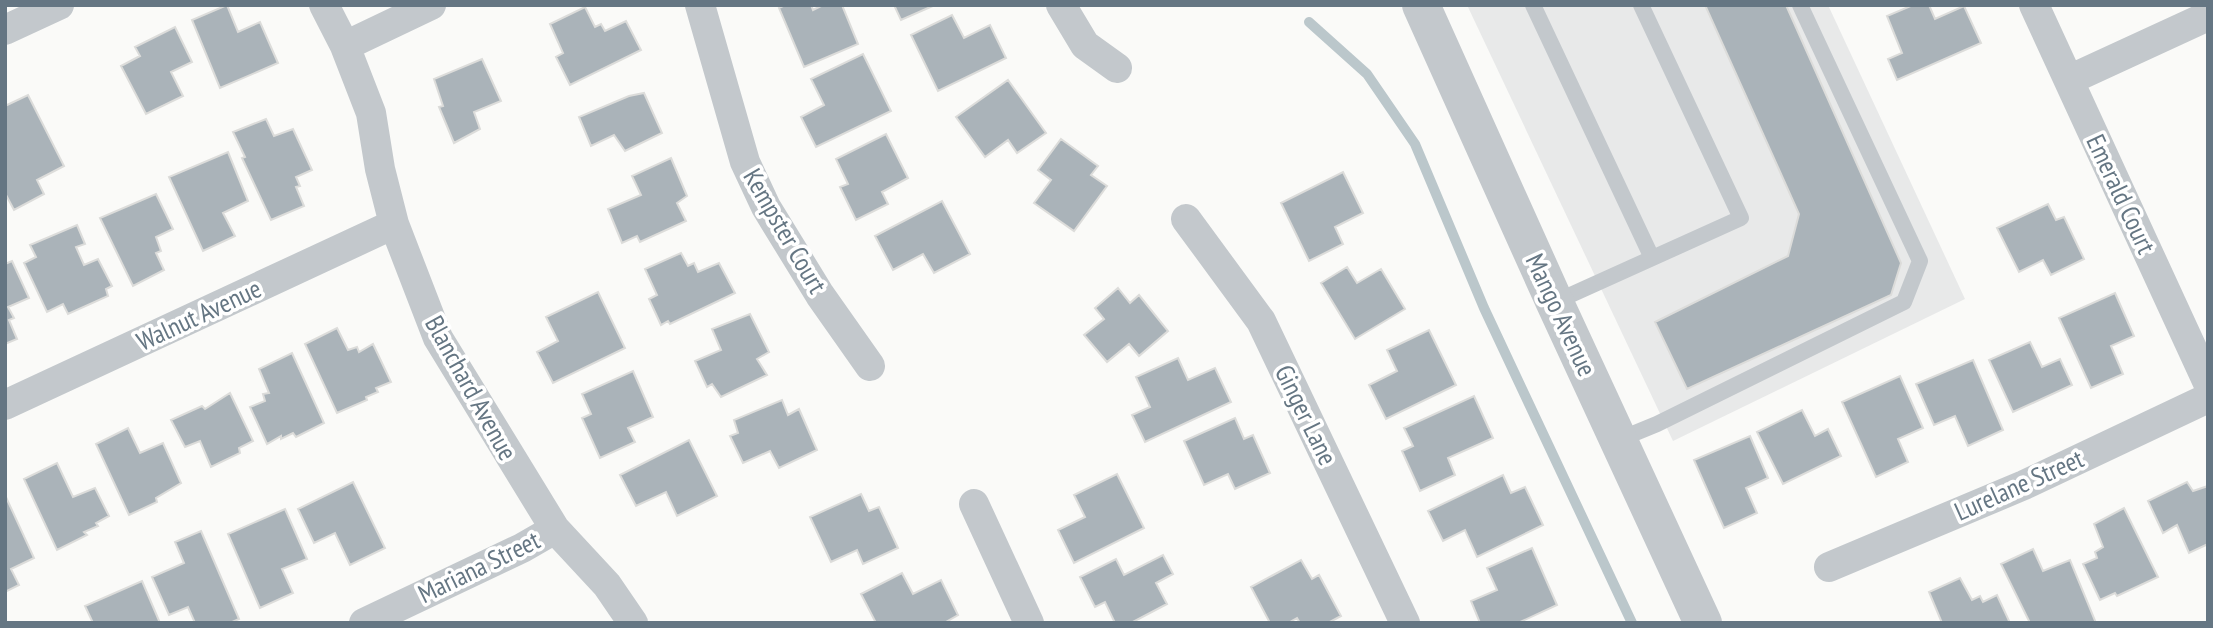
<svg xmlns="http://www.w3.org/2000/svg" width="2213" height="628" font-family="'PT Sans Narrow',sans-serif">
<rect width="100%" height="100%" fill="#fafaf8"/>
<path fill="#e8e9e9" d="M1467 5H1828L1965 299 1673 441Z"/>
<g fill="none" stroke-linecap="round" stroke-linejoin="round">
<path stroke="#bbc7cb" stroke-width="10" d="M1309 22 1367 74 1415 144 1484 308 1632 623"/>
</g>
<path fill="#aab3b9" stroke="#dcdcda" stroke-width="2" d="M227 5 238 32 260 22 278 63 220 88 192 20Z
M785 5H811L813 10 823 5H842L858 44 804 67 779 8Z
M894 5H935L901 20Z
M1705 5H1786L1901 263 1891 295 1687 389 1655 322 1788 256 1799 214Z
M1913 5H1929L1935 19 1964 6 1981 43 1897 80 1888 59 1902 53 1887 16Z
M585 7 595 27 601 24 605 31 626 21 641 50 570 85 556 57 563 53 550 24Z
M952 15 964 38 990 25 1006 58 938 91 911 35Z
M175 27 192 62 171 72 183 96 146 114 121 66 140 56 135 47Z
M863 54 891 111 816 147 801 117 824 105 811 79Z
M482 59 501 101 474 112 480 129 454 143 439 107 443 106 434 79Z
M1008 80 1046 133 1017 153 1008 140 985 157 956 117Z
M644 93 662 133 625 151 614 135 591 146 579 117 629 96Z
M28 95 64 166 37 180 44 194 14 210 5 193V106Z
M266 119 274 136 293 129 312 170 296 177 300 186 296 187 304 206 271 220 242 158 245 157 233 132Z
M886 134 908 178 882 192 888 204 856 220 840 187 848 184 836 159Z
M1061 139 1098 166 1091 175 1107 186 1074 231 1034 203 1051 180 1038 170Z
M228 152 248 201 223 213 235 236 203 251 169 177Z
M671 158 687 196 677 203 686 221 640 242 637 236 622 243 608 209 641 195 632 176Z
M1343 172 1363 213 1335 227 1343 244 1309 261 1281 203Z
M156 194 173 229 156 237 161 251 156 253 164 270 133 286 100 218Z
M942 201 970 254 934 273 923 254 893 270 875 236Z
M2048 204 2056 220 2064 217 2084 259 2051 275 2043 260 2019 272 1997 228Z
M77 225 85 244 76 247 84 265 98 259 112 286 106 289 108 296 68 314 63 304 47 312 24 263 36 257 30 245Z
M681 253 688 266 694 263 698 272 719 263 735 293 670 324 668 321 661 325 649 299 657 295 645 269Z
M12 261 29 298 8 307 14 318 9 320 17 339 5 344V264Z
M1347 267 1357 283 1381 269 1405 309 1355 339 1321 283Z
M1118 288 1130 303 1139 295 1168 331 1139 356 1129 344 1107 362 1084 335 1104 319 1095 308Z
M598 292 625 348 553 383 537 352 558 341 546 317Z
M2115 293 2134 336 2111 346 2123 374 2091 388 2059 318Z
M750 314 769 352 757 359 767 375 721 397 712 384 707 387 695 361 721 350 712 329Z
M337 328 348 350 357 347 359 352 373 344 391 382 376 388 378 392 366 397 367 400 337 413 305 344Z
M1429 330 1456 385 1386 419 1369 385 1397 371 1387 350Z
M2030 342 2042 367 2060 359 2072 385 2013 412 1989 360Z
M292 353 324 423 296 437 293 433 281 439V436L267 444 250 407 265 401 263 394 269 393 259 369Z
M1178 358 1188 380 1215 368 1231 402 1145 442 1132 415 1150 407 1136 377Z
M1973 360 2003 430 1968 446 1955 416 1934 425 1916 384Z
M633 371 653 417 628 428 635 442 600 458 582 418 591 414 582 394Z
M1900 376 1923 428 1898 439 1908 462 1876 477 1842 402Z
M230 393 253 441 239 448 240 453 211 467 200 441 185 447 171 420 202 406 205 409Z
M1474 396 1493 438 1448 458 1455 475 1420 491 1402 451 1413 446 1404 428Z
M782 400 788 415 799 409 817 450 779 468 770 451 743 463 730 436 738 433 734 420Z
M1802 410 1815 436 1828 429 1841 456 1783 484 1757 432Z
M1235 418 1244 439 1253 435 1270 473 1235 489 1228 474 1204 485 1184 441Z
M128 428 140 453 163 443 181 483 156 498 157 502 129 515 96 444Z
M1750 436 1768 478 1746 488 1757 513 1724 528 1694 460Z
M689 440 717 496 677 516 666 492 636 506 620 475Z
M57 463 73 497 95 488 109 516 96 523 98 526 84 532 87 535 57 550 24 479Z
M1117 474 1144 528 1074 563 1058 530 1085 517 1074 495Z
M1503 475 1511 493 1525 487 1543 525 1477 557 1465 530 1443 541 1428 511Z
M353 482 385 548 350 565 335 533 314 543 298 509Z
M2187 482 2193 491 2208 486V544L2189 553 2177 525 2163 533 2148 501Z
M861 494 869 511 879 507 898 548 863 564 857 550 831 562 810 517Z
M5 495 34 558 11 569 19 585 5 592Z
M2124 508 2158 577 2117 596 2115 593 2100 600 2083 564 2097 558 2095 552 2103 547 2094 524Z
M285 509 307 559 282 569 293 593 260 608 228 534Z
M201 531 239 619 230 623H195L188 607 169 615 152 577 184 563 175 542Z
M1532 548 1557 605 1518 623H1480L1471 601 1497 590 1487 568Z
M2033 549 2043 571 2070 560 2096 623H2030L2001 564Z
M1163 555 1173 574 1156 583 1167 604 1131 623H1115L1105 602 1095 607 1080 577 1116 559 1124 575Z
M1301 560 1312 579 1319 575 1341 616 1328 623H1300L1297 618 1288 623H1270L1251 587Z
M902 573 913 594 941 580 958 615 944 623H876L861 594Z
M1960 578 1972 600 1980 596 1983 602 1997 595 2010 623H1942L1929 592Z
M142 581 160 623H93L85 606Z"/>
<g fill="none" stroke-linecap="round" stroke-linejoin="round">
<path stroke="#c3c8cc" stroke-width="16" d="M1533 5 1652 258
M1555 302 1741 218 1641 5
M1618 440 1657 424 1904 302 1920 261 1800 5"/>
<path stroke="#c3c8cc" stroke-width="30" d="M324 5 345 46 371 113 380 169 394 224 438 338 555 529 607 585 633 623
M700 5 745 162 766 207 820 295 870 366
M1061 5 1085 45 1117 68
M2034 5 2208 383
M5 30 59 5
M345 46 431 5
M2069 80 2208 16
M1186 219 1261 321 1405 623
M5 405 394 224
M974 504 1029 623
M1829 567 2024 485 2208 398
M364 623 522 548 555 529"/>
<path stroke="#c3c8cc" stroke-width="38" d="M1421 5 1555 303 1703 623"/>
</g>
<g text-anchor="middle" stroke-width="7" stroke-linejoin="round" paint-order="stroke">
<g font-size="26" fill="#657683" stroke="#fff">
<text transform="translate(2121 194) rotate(65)" y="9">Emerald Court</text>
<text transform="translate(785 231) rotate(60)" y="9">Kempster Court</text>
<text transform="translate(199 315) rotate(-25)" y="9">Walnut Avenue</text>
<text transform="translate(1561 315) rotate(65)" y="9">Mango Avenue</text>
<text transform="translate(471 388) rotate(61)" y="9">Blanchard Avenue</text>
<text transform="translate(1306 415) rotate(64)" y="9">Ginger Lane</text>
<text transform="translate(2019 485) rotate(-24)" y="9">Lurelane Street</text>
<text transform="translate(479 567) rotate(-26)" y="9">Mariana Street</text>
</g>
</g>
<rect width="2213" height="628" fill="none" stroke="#657683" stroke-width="14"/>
</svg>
